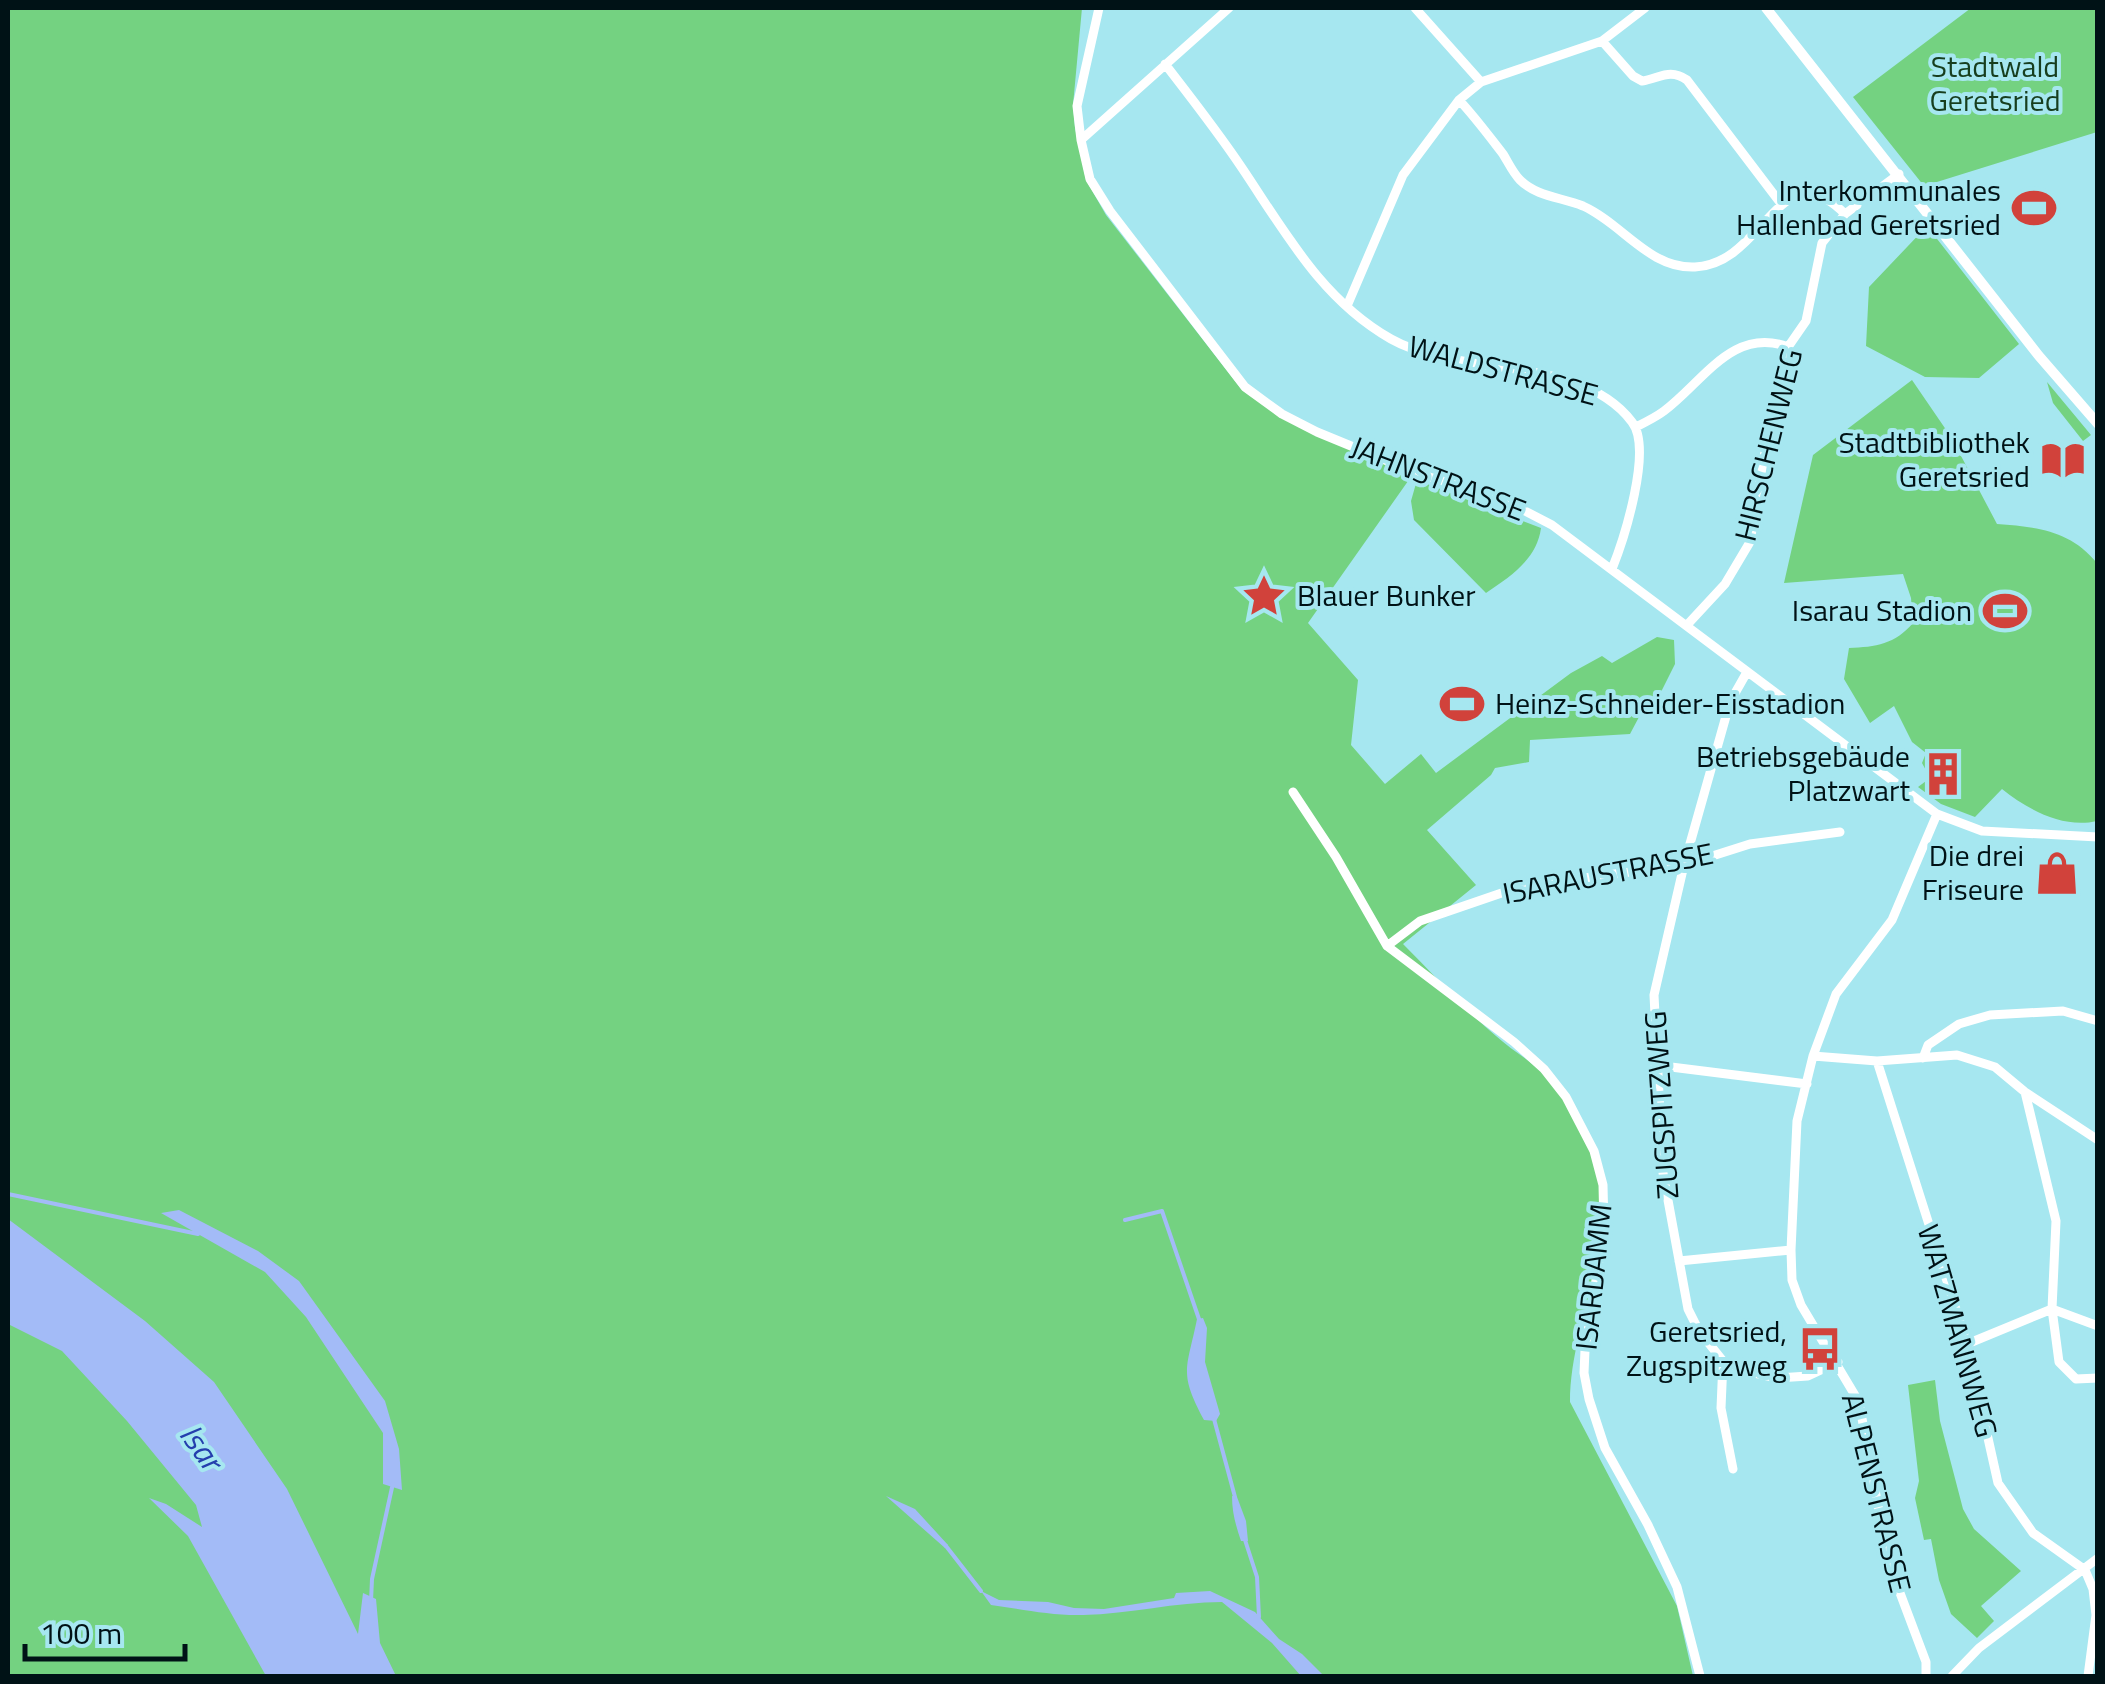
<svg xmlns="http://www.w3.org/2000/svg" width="2105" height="1684" font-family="'Titillium Web',sans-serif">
<rect width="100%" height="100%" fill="#a6e7f0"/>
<path fill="#74d281" d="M8 8H1082L1073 105 1075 128 1086 180 1106 215 1242 390 1280 417 1413 474 1308 623 1358 680 1351 745 1385 784 1421 754 1436 773 1571 673 1602 656 1612 663 1657 637 1674 640 1675 664 1659 696 1648 700 1630 734 1530 740 1529 762 1495 768 1491 775 1427 830 1476 885 1403 944C1434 975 1463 1008 1496 1036 1509 1048 1525 1057 1538 1069 1579 1104 1606 1175 1602 1228 1597 1287 1570 1342 1570 1402L1677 1606 1693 1676H8Z
M1971 8H2097V132L1924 186 1853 97Z
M1927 226 2019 344 1979 378 1925 377 1866 346 1869 287Z
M1912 380 1951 437 1997 524C2037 527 2070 530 2097 563V821C2064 829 2028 810 2002 789L1975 817 1941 804 1918 787 1930 778 1922 763 1926 753 1912 742 1894 706 1870 723 1844 679 1849 648C1876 647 1895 644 1913 623L1911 598 1903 574 1784 583 1813 455Z
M2047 382 2091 435 2083 441 2053 403Z
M1417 480 1541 528C1537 559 1511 576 1486 593L1414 520 1411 501Z
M1935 1380 1940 1421 1963 1509 1974 1529 2021 1571 1981 1606 1994 1621 1977 1638 1951 1614 1939 1580 1931 1539 1924 1540 1915 1498 1919 1481 1908 1385Z"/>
<path fill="#a3bbf7" d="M179 1210 258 1251 299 1281 385 1401 399 1449 402 1490 383 1484V1433L306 1317 265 1272 161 1213Z
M8 1219 145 1321 214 1382 287 1489 358 1634 363 1593 376 1599 380 1643 396 1676H266L188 1536 149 1498 166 1504 202 1527 196 1505 127 1421 62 1351 8 1324Z
M1203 1318 1207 1328 1205 1362 1220 1414 1216 1421 1204 1420C1178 1372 1187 1369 1197 1319Z
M886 1496 915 1509 948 1545 945 1548Z
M1232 1496 1237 1497 1246 1521 1248 1541H1241C1236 1526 1232 1513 1232 1496Z
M981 1591 999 1600 1048 1602 1074 1608 1104 1609 1174 1598 1176 1593 1210 1591 1255 1612 1279 1639 1302 1654 1324 1676H1301L1272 1643 1222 1602C1175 1602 1130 1614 1083 1615 1052 1616 1021 1609 991 1605Z"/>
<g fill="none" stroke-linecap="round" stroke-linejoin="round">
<path stroke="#a3bbf7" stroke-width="4" d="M8 1194 198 1234
M1125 1220 1162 1211 1200 1322
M1214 1419 1235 1497
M1245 1540 1257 1577 1259 1617
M946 1546 981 1591
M371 1601 372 1579 393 1483"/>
<path stroke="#fff" stroke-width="9" d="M1099 8 1077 106 1081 140 1090 179 1110 211 1245 387 1282 414 1317 432 1419 474 1498 497 1552 525 1937 814 1982 831 2098 837
M1415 8 1481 82
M1602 41 1633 76 1642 81C1660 78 1670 68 1687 80L1782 205
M1165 64C1192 99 1218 132 1242 168 1285 232 1322 300 1391 339 1460 378 1581 354 1632 422 1653 449 1624 539 1612 569
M1459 100C1475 117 1489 136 1503 154 1508 162 1513 173 1520 180 1537 197 1561 197 1583 206 1623 224 1649 269 1695 267 1765 264 1779 148 1845 214
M1081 140 1229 8
M1872 194 1899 174
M1347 306 1403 175 1459 100 1481 82 1602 41 1645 8
M1636 427C1646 422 1656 417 1664 411 1703 382 1733 326 1788 347
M1687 625 1725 584 1750 542 1763 461 1788 347 1806 321 1822 243 1845 214 1857 205
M1747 672 1730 702 1684 865 1654 995 1663 1173 1688 1309 1699 1331 1723 1361 1745 1371 1777 1378 1808 1376 1838 1362
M1293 792 1336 857 1387 946 1514 1042 1544 1069 1566 1097 1594 1151 1603 1185 1604 1229 1585 1350 1584 1373 1589 1399 1605 1448 1648 1525 1677 1587 1700 1676
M1387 946 1420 921 1522 886 1684 865 1750 844 1840 832
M1813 1056 1877 1061 1957 1055 1995 1067 2025 1092 2098 1140
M1923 1058 1928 1045 1959 1024 1990 1015 2063 1011 2098 1021
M1877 1061 1967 1344 1998 1483 2033 1533 2085 1570 2093 1589 2096 1615 2088 1676
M1655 1065 1807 1084
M1679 1261 1791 1250
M2098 1326 2052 1309 2059 1362 2076 1379 2098 1378
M1967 1344 2052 1309 2056 1221 2025 1092
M1723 1361 1721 1408 1733 1469
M1926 1676V1662L1888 1561 1859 1402 1801 1305 1792 1280 1791 1250 1797 1121 1813 1056 1836 994 1892 920 1937 814
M1952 1676 1979 1648 2098 1558"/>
<path stroke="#fff" stroke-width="10" d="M1766 8 2039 356 2098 424"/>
</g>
<defs>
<g id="stadium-bare" transform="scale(3.45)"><path d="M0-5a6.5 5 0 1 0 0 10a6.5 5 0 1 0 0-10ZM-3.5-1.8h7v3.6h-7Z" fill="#d1423b" stroke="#a6e7f0" stroke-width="2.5" paint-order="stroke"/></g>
<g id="library-bare" transform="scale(3.45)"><path d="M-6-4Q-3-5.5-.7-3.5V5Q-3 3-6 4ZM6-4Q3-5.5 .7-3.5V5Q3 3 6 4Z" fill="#d1423b" stroke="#a6e7f0" stroke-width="2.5" paint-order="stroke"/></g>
<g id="sight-bare" transform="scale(3.45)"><path d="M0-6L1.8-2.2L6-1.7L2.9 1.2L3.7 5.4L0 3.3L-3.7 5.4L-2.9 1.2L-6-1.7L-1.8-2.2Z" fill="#d1423b" stroke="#a6e7f0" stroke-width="2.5" paint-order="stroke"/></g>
<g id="building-bare" transform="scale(3.45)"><path d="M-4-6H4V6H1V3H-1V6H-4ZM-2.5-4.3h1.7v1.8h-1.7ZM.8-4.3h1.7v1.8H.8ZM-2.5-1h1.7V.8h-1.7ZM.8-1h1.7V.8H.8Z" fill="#d1423b" stroke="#a6e7f0" stroke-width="2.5" paint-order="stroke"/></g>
<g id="shop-bare" transform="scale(3.45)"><path d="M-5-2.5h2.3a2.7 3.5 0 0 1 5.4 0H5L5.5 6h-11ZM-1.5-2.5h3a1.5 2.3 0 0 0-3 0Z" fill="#d1423b" stroke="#a6e7f0" stroke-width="2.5" paint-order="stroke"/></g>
<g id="bus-bare" transform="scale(3.45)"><path d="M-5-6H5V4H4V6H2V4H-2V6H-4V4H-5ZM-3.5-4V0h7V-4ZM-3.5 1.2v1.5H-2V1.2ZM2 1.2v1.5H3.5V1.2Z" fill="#d1423b" stroke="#a6e7f0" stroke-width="2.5" paint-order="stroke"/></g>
</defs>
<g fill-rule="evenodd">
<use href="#stadium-bare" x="2034" y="208"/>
<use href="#library-bare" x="2063" y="460"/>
<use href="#sight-bare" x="1264" y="596"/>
<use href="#stadium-bare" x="2005" y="611"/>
<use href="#stadium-bare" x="1462" y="704"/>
<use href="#building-bare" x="1943" y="774"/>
<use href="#shop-bare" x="2057" y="873"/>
<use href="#bus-bare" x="1820" y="1349"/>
</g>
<g text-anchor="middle" stroke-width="8" stroke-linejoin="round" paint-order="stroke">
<g font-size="30" fill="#173e1e" stroke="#a6e7f0">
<text x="1995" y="77">Stadtwald<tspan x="1995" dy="34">Geretsried</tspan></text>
</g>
<g font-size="30" fill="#001216" stroke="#a6e7f0" text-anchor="end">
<text x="2001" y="201">Interkommunales<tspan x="2001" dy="34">Hallenbad Geretsried</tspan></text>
<text x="2030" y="453">Stadtbibliothek<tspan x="2030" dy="34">Geretsried</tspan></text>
<text x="1297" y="606" text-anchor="start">Blauer Bunker</text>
<text x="1972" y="621">Isarau Stadion</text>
<text x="1495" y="714" text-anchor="start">Heinz-Schneider-Eisstadion</text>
<text x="1910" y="767">Betriebsgebäude<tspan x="1910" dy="34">Platzwart</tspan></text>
<text x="2024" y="866">Die drei<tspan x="2024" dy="34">Friseure</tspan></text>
<text x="1787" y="1342">Geretsried,<tspan x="1787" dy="34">Zugspitzweg</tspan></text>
</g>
<g font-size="30" fill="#001216" stroke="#a6e7f0">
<text transform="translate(1503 371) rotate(15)" y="10">WALDSTRASSE</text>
<text transform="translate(1769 445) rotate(-76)" y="10">HIRSCHENWEG</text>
<text transform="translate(1438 479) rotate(21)" y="10">JAHNSTRASSE</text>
<text transform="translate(1608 874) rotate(-11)" y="10">ISARAUSTRASSE</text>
<text transform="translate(1662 1105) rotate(-94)" y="10">ZUGSPITZWEG</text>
<text transform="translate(1594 1277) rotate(-84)" y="10">ISARDAMM</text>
<text transform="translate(1957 1331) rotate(74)" y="10">WATZMANNWEG</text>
<text transform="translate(1876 1493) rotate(76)" y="10">ALPENSTRASSE</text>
</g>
<g font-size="32" font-style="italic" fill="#243ead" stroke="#a6e7f0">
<text transform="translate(201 1447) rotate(54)" y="11">Isar</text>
</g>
</g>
<rect width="2105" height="1684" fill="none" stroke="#001216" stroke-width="20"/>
<path d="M25 1644v15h160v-15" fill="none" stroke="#001216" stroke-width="5"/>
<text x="40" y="1644" font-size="30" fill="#001216" stroke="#a6e7f0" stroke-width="8" paint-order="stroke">100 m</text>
</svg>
